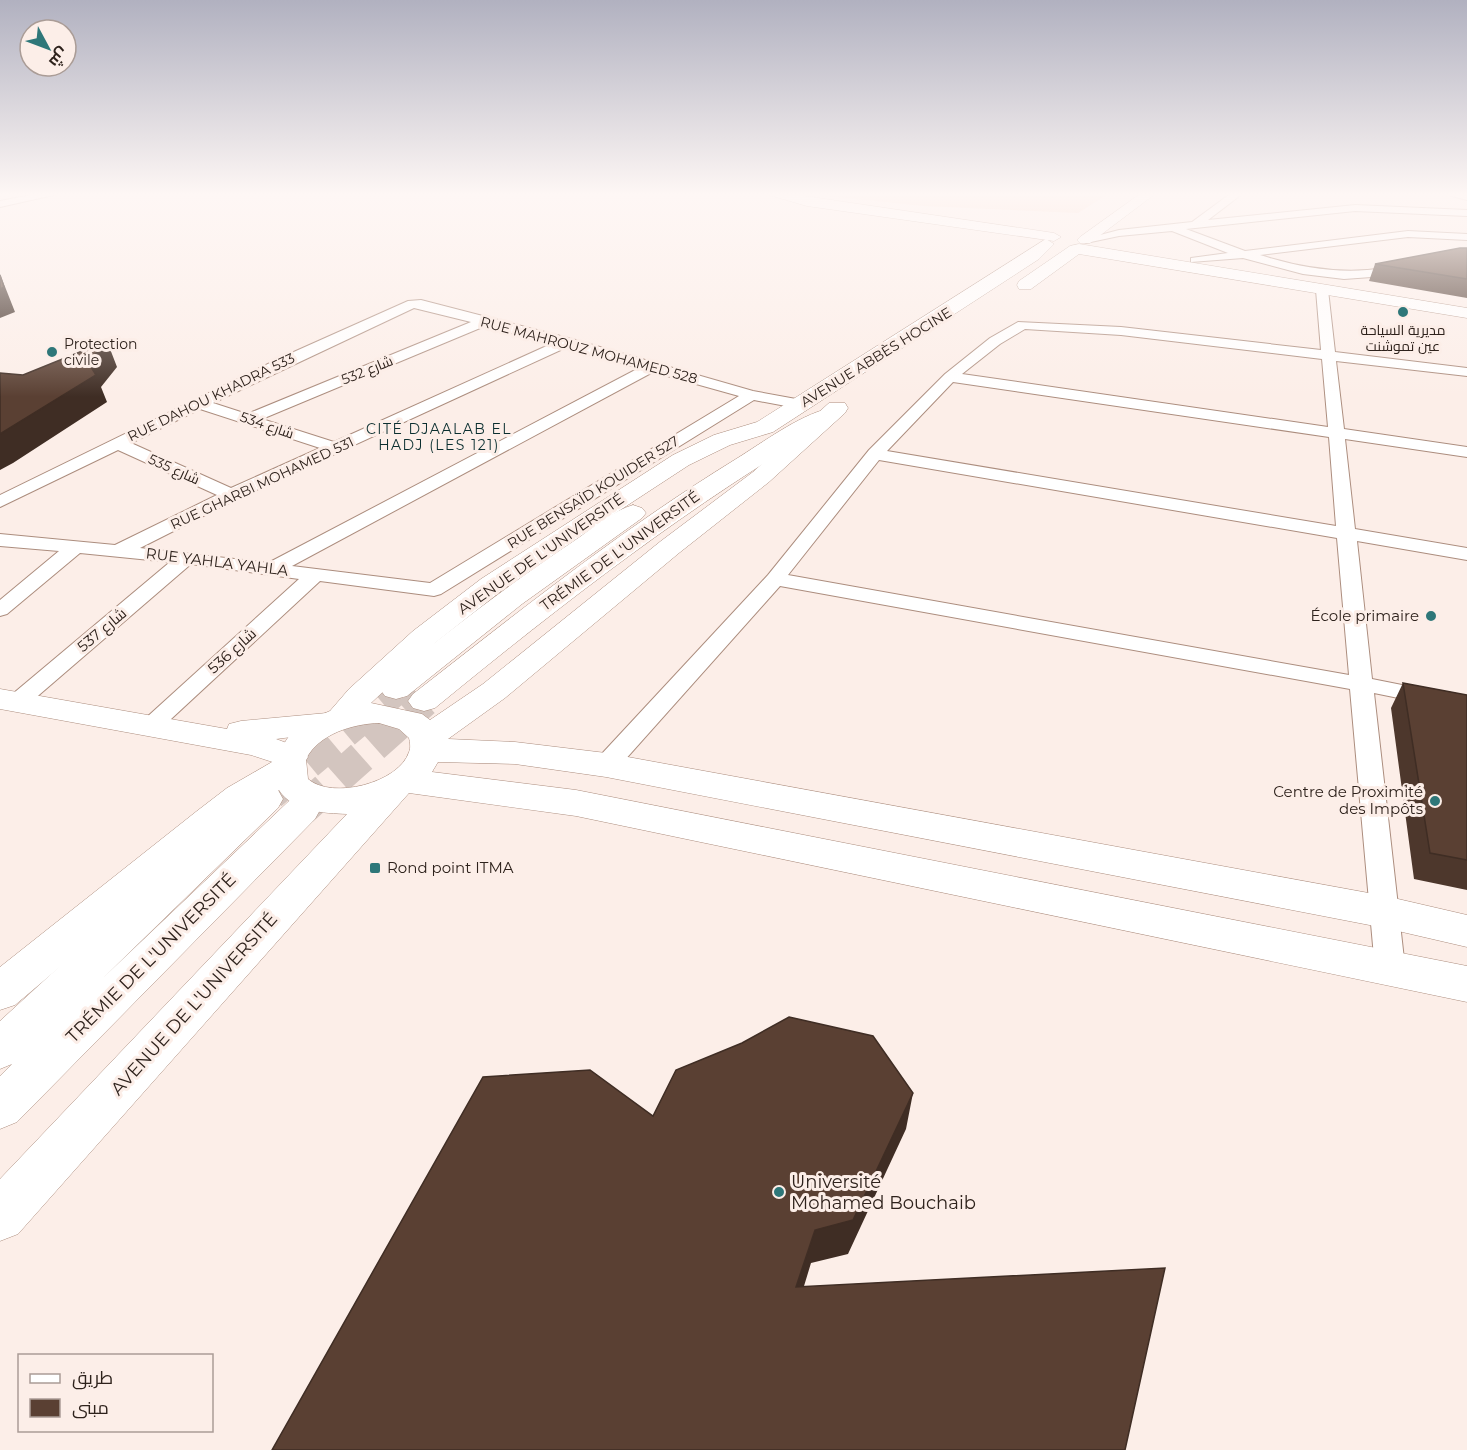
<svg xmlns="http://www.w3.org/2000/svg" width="1467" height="1450" font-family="Montserrat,Cairo,sans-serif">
<rect width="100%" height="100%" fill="#fceee8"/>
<path fill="#f7d3c1" d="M807 194H1108L1078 213 924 206Z"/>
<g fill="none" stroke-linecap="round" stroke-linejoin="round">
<path stroke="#d3c5bf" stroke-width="32" stroke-dasharray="32 16" stroke-linecap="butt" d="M271 794 396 689
M302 810 424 701"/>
<g stroke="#ac8d7e" stroke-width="2">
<path id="street" d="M36 194H58L0 207V201Z
M1230 194H1242L1208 220 1355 205 1467 210V216L1355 211 1186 229 1245 251 1408 231 1467 234V240L1408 237 1260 255C1301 268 1342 275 1384 268 1412 264 1439 255 1467 257V263L1453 262 1385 276 1344 279 1303 274 1243 258 1191 262V258L1228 253 1172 231 1119 236 1086 243 1081 240 1119 230 1192 222Z
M1450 194H1467V200L1452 196Z
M1322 286 1328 290 1335 352 1467 368V376L1336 361 1344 429 1467 447V457L1345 439 1355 529 1467 548V560L1357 541 1372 679 1467 698V712L1374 693 1405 968 1401 977 1390 980 1379 977 1375 968 1350 689 780 586 615 771 606 773 597 771 593 765 597 759 768 575 869 450 945 374 990 338 1018 322 1121 327 1321 350 1316 290ZM1025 329 1121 335 1322 359 1328 427 962 374 1000 344ZM953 382 1329 437 1336 526 887 451ZM879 460 1337 538 1349 675 788 575Z
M421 300 572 339 753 391 807 401 810 404 802 409 754 400 441 594 434 596 320 581 157 732 148 735 139 732 136 727 299 579 191 564 25 707 17 709 9 707 5 702 9 697 170 562 80 553 7 614 0 616V600L59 551 0 546V534L115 545 217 495 118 450 0 507V495L278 359 408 301ZM414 308 471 322 247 414 213 403ZM485 326 551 344 334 442 262 419ZM565 348 639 368 268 563 140 548 237 499ZM653 372 739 396 430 583 292 566ZM200 409 320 448 231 488 131 443Z"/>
</g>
<g stroke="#ac8d7e" stroke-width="1">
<path id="secondary" d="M766 194H791L1054 233 1061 237 1054 241 807 206Z
M0 689 227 729 229 724 241 721 327 713 339 717 343 724 339 731 276 739 303 749 308 757 303 765 291 768 251 755 0 709Z"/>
</g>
<g stroke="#ac8d7e" stroke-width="1">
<path id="primary" d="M1140 194H1155L1090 243H1080L1077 240 1080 237Z
M1046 239 1054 244 1039 259 773 432 730 445 689 465 585 533 501 591 435 643 371 703 422 714 430 720 483 684 661 541 753 472 829 403H845L848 408 845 413 769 482 679 553 505 698 448 739 515 742 606 753 1385 896 1467 915V947L1385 928 606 777 515 764 438 762 432 772 576 790 1467 966V1002L576 816 409 793 18 1234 0 1241V1179L347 814C324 813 293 812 279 790L223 829 15 1005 0 1010V967L197 811 227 788 272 762 291 733 311 719 330 711 349 689 413 631 481 579 673 455 714 435 757 422ZM379 723 399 729 409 738C410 742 411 748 409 752 399 783 332 800 308 779L306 759C319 734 352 724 379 723Z
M1079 244 1467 308V318L1079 254 1031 289H1019L1017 285 1019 281 1070 246Z"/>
</g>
<g stroke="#ac8d7e" stroke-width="1">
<path id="highway" d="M827 409 835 410 838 415 835 420C692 503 563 603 435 708L424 711 413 708 408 701 413 694C518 612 622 529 736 459 762 443 798 416 827 409Z
M633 505 642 508 646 513 642 518 522 604 407 696 396 699 385 696 380 689 385 682C446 633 508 585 574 541 592 529 612 511 633 505Z
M265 787 278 790 283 799 278 808 103 978 289 801 302 797 315 801 320 810 315 819 17 1122 0 1129V1076L12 1064 0 1069V1021L252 790Z"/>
</g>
<use href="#street" fill="#fff" fill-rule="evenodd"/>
<use href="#secondary" fill="#fff" fill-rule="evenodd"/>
<use href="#primary" fill="#fff" fill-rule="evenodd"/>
<use href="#highway" fill="#fff" fill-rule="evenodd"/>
</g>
<path fill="#4d372c" d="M1467 248V298L1369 281 1375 264Z
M1403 683 1467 695V890L1414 879 1391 708Z"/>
<path fill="#3f2d24" d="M0 274 15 312 0 318Z
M107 341 117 367 101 387 107 402 13 463 0 470V434L88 362Z
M913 1093 906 1129 848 1254 811 1263 794 1319 796 1287 815 1230Z"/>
<path fill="#5a4033" stroke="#3f2d24" stroke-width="1.5" d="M1460 248H1467V279L1375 264Z
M0 275 4 287 0 289Z
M107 341 88 362 96 375 0 434V373L23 375Z
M1403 683 1467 695V860L1430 853Z
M789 1017 873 1036 913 1093 853 1220 815 1230 796 1287 1165 1268 1125 1450H272L483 1077 590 1070 653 1116 676 1070 742 1043Z"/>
<linearGradient id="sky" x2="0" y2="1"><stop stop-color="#b1b1c0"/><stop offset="0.49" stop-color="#fef7f5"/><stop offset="1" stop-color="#fef7f5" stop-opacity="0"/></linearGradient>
<rect width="1467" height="397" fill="url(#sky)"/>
<g fill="#2e7779" stroke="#fceee8" stroke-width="2">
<circle cx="1403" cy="312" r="6"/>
<circle cx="52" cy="352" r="6"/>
<circle cx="1431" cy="616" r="6"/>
<circle cx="1435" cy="801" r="6"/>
<rect x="369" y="862" width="12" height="12" rx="3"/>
<circle cx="779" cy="1192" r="6"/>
</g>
<g text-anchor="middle" stroke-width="6" stroke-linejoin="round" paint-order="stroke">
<g font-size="14" fill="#2e221c" stroke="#fceee8">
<text x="1403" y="335">مديرية السياحة<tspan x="1403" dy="16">عين تموشنت</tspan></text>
<text x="64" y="349" text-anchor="start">Protection<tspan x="64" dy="16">civile</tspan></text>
</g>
<g font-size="14" fill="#2e221c" stroke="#fceee8">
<text transform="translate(589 350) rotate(15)" y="5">RUE MAHROUZ MOHAMED 528</text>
<text transform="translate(876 357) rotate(-32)" y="5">AVENUE ABBÈS HOCINE</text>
<text transform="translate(367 370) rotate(-22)" y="5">532 شارع</text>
<text transform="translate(211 397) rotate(-26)" y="5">RUE DAHOU KHADRA 533</text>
<text transform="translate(267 425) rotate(19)" y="5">534 شارع</text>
<text transform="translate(174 469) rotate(24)" y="5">535 شارع</text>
<text transform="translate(262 483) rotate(-25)" y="5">RUE GHARBI MOHAMED 531</text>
<text transform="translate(593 492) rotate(-32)" y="5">RUE BENSAÏD KOUIDER 527</text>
</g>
<g font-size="14" letter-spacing="1.5" fill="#0b2f30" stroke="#fceee8">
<text x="439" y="434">CITÉ DJAALAB EL<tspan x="439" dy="16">HADJ (LES 121)</tspan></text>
</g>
<g font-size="15" fill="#2e221c" stroke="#fceee8">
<text transform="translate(620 551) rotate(-36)" y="5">TRÉMIE DE L'UNIVERSITÉ</text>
<text transform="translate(541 554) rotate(-35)" y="5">AVENUE DE L'UNIVERSITÉ</text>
<text transform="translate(217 562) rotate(7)" y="5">RUE YAHLA YAHLA</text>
<text transform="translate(102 630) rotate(-40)" y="5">537 شارع</text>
<text transform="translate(232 651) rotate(-42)" y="5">شارع 536</text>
</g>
<g font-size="15" fill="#2e221c" stroke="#fceee8" text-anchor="end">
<text x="1419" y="621">École primaire</text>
<text x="1423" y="797">Centre de Proximité<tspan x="1423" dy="17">des Impôts</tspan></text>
<text x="387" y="873" text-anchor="start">Rond point ITMA</text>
</g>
<g font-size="18" fill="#2e221c" stroke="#fceee8">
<text transform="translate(151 958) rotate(-45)" y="6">TRÉMIE DE L'UNIVERSITÉ</text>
<text transform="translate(194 1004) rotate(-48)" y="6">AVENUE DE L'UNIVERSITÉ</text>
</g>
<g font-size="18" fill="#2e221c" stroke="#fceee8" text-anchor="start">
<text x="791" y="1188">Université<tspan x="791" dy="21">Mohamed Bouchaib</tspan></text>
</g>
</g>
<rect x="18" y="1354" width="195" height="78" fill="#fceee8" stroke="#aa9c96" stroke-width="1.5"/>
<rect x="30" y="1374" width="30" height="9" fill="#ffffff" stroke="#aa9c96" stroke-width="1.5"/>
<text x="72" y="1384" font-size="18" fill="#2e221c">طريق</text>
<rect x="30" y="1399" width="30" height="18" fill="#5a4033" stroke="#aa9c96" stroke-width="1.5"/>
<text x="72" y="1414" font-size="18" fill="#2e221c">مبنى</text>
<g transform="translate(48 48) rotate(131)"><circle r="28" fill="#fceee8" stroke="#aa9c96" stroke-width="1.5"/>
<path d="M0-4.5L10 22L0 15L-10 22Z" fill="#2e7779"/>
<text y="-9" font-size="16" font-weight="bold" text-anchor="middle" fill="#2e221c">ش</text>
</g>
</svg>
